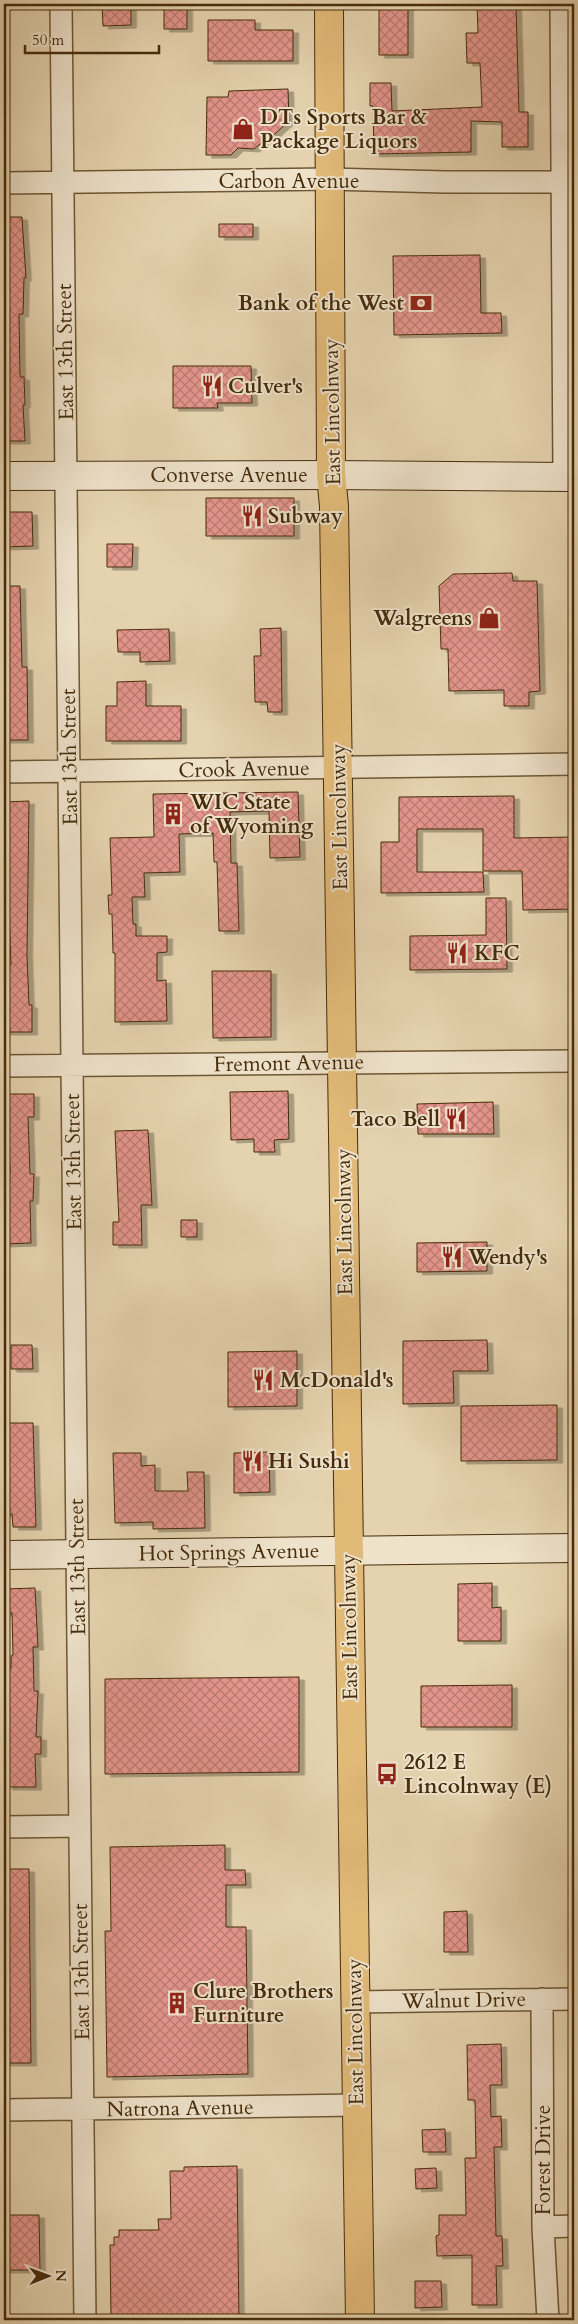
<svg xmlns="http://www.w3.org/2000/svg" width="578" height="2324" font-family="Cardo,serif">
<defs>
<pattern id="building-cross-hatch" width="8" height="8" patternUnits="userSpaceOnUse" patternTransform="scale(1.25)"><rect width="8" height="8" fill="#e4958c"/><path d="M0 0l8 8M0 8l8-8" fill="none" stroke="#bb7a71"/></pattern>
<filter id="shadow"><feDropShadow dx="5.5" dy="3" stdDeviation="0" flood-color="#0004"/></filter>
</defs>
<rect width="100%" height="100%" fill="#e5d3af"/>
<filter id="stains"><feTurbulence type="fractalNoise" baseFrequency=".004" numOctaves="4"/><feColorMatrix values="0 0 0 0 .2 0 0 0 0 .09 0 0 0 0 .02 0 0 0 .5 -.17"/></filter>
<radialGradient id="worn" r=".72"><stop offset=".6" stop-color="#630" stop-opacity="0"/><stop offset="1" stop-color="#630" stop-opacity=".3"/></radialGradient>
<path fill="url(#building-cross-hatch)" stroke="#462c0b" filter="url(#shadow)" d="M102 4H131V25L103 26Z
M164 4H187V29H164Z
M477 4H500V7L516 6 519 112H528V147H502V122L471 121V152L374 154 373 106H370V83H391L392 111 482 107 480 63H467L466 33H478Z
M379 6H408V55H379Z
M208 20H255V30H293V61H208Z
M288 89 289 121 267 141 266 139 254 149 238 148 231 155H206L207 97H228L229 91Z
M4 217H22L26 278H24L23 314H19L20 377H24L25 405H23L25 441H4Z
M219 224H253V237H219Z
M480 255 481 313H501L502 333 394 335 393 256Z
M173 366H251L252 403H217L218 408H173Z
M206 498H294V536H206Z
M4 512H32L33 546 4 547Z
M107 544H133L132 567H107Z
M512 573 513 581H537L540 691 529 692V706H504V690L449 691 448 649H441L439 586 453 574Z
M4 586H20L22 667H27L28 740H5Z
M281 628 282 712H268L267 702H255L254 656H261L260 629Z
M169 629 170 661 140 662V652H118L117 630Z
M146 681V706H181V741H106V706H117V682Z
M298 792 300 857 270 858 269 811 230 812 231 863H237L239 931H219L217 862H214L213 833 179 834 180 872 144 873 145 897H132L133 924H136V936H167V952L157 953V981L166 980 167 1021 115 1022V953H113L112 914H109L108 895H112L110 838 154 837 153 794Z
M514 796V838L574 837V909L523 910 522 871H483V829H417V872H483L484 892 381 893V842H399V797Z
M29 801 27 955 29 1005H32V1032H4V982H8L7 965H11L9 912H4V802Z
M486 898H506L507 969 410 970V936L486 935Z
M212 971H271V1037L213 1038Z
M288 1091 289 1139 274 1140 275 1152H254V1139L231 1140 230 1092Z
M7 1094H34V1117H28L30 1174H34L33 1201H30L31 1243 4 1244V1217H9L10 1164H7V1153H4V1134H7Z
M493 1102 494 1134H418L417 1104Z
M148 1130 152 1205H141L142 1245H113V1222H119L115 1131Z
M181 1220H197V1237H181Z
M487 1242V1271L417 1272V1243Z
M487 1340 488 1371H453L454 1403 403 1404V1341Z
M11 1345H32L33 1369H11Z
M297 1351V1406L228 1407V1352Z
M557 1405V1460L461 1461V1406Z
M4 1423H33L36 1527H13L12 1514H4Z
M269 1452 270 1492 234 1493V1453Z
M113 1453H141V1466L155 1465V1491H188L187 1472H204L205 1528 153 1529V1522L115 1523Z
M492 1583V1608L501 1607V1641H458V1584Z
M35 1588 38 1647H33L34 1691H38L36 1737H41V1754H35L36 1787H7V1753H4L7 1684H4V1669L11 1668V1656L13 1655 12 1613H4V1589Z
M299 1677V1772L105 1774V1679Z
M512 1685V1727H421V1686Z
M225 1845V1870H245L246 1885H226V1927H246L248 2074 107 2077 105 1931H111L110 1847Z
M4 1869H29L31 2063H4Z
M467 1911 468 1952H444V1912Z
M501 2044 502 2085H490L491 2117 501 2116 502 2147H494L496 2236H502L503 2266H496L497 2305H472V2255L437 2256 436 2236 439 2235V2215H466L465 2158H476L475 2100H468L467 2045Z
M445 2129 446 2152H423L422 2130Z
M237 2166 239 2320H115V2318H111L110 2245H114V2237H119V2230H159L158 2219H171L170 2171H184V2167Z
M436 2168 437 2188 416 2189 415 2169Z
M4 2215H39L40 2270H4Z
M415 2281H441L442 2307 415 2308Z"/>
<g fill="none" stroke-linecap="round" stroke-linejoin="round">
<g stroke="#6e5634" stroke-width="24">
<path id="street" d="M61 4 85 2320
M561 4 564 477
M4 183 329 179 445 182H574
M4 772 574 764
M4 1066 574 1061
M4 1827 80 1826
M542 1999 543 2227 548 2320
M354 2002 574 1999
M4 2110 357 2105
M543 2227 574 2226"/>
</g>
<g stroke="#462c0b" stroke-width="30">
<path id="secondary" d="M4 476 331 475 574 477
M4 1555 574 1548"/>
</g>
<g stroke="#462c0b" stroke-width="30">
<path id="primary" d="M329 4 331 475 334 506 360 2320"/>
</g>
<use href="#street" stroke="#eee2cb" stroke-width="21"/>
<use href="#secondary" stroke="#eee2cb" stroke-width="28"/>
<use href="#primary" stroke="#e2ba78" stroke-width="28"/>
</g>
<defs>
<g id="shop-bare" transform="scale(1.725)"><path d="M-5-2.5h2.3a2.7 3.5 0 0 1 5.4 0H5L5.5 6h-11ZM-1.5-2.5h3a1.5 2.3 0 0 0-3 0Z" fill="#8f2418" stroke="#eee2cb" stroke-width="2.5" paint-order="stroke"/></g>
<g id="bank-bare" transform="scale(1.725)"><path d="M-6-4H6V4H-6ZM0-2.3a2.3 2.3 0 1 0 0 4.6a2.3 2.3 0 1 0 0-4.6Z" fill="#8f2418" stroke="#eee2cb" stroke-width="2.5" paint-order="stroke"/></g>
<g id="restaurant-bare" transform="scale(1.725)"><path d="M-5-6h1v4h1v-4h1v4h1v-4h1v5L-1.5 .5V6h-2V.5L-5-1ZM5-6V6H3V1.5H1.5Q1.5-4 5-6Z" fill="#8f2418" stroke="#eee2cb" stroke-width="2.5" paint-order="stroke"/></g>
<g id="building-bare" transform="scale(1.725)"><path d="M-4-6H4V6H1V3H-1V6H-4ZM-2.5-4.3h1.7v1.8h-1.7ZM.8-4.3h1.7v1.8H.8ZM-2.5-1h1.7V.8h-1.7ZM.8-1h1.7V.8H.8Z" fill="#8f2418" stroke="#eee2cb" stroke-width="2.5" paint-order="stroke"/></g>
<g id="bus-bare" transform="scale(1.725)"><path d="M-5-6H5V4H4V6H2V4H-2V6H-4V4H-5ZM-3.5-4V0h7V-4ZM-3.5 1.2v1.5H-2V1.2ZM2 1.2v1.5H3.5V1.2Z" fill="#8f2418" stroke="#eee2cb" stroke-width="2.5" paint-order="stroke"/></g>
</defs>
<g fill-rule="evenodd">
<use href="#shop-bare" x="243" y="129"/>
<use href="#bank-bare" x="421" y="303"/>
<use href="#restaurant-bare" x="212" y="386"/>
<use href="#restaurant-bare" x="252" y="516"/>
<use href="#shop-bare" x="489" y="618"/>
<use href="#building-bare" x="173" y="814"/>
<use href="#restaurant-bare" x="457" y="953"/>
<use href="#restaurant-bare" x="456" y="1119"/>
<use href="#restaurant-bare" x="452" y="1257"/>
<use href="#restaurant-bare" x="263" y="1380"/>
<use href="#restaurant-bare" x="252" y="1461"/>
<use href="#bus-bare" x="387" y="1774"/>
<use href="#building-bare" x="177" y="2003"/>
</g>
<g text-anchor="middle" stroke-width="4" stroke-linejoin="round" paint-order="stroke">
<g font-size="21" font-weight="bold" fill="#462c0b" stroke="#eee2cb" text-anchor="start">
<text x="260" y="124">DTs Sports Bar &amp;<tspan x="260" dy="24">Package Liquors</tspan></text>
<text x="404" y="310" text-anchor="end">Bank of the West</text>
<text x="228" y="393">Culver's</text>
<text x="268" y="523">Subway</text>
<text x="472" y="625" text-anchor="end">Walgreens</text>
<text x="190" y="809">WIC State<tspan x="190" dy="24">of Wyoming</tspan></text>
<text x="474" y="960">KFC</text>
<text x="440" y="1126" text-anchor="end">Taco Bell</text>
<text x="468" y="1264">Wendy's</text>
<text x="280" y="1387">McDonald's</text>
<text x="268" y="1468">Hi Sushi</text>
<text x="404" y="1769">2612 E<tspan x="404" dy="24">Lincolnway (E)</tspan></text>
<text x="193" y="1998">Clure Brothers<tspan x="193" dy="24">Furniture</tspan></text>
</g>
<g font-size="21" fill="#462c0b" stroke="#eee2cb">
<text x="289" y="188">Carbon Avenue</text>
<text transform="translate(65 352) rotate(-91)" y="7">East 13th Street</text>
<text transform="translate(332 412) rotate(-91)" y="7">East Lincolnway</text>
<text x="229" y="482">Converse Avenue</text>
<text transform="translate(69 757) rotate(-91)" y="7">East 13th Street</text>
<text transform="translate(244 769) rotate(-1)" y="7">Crook Avenue</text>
<text transform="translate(339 817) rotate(-91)" y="7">East Lincolnway</text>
<text transform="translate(289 1063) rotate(-1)" y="7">Fremont Avenue</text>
<text transform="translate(73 1162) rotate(-91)" y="7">East 13th Street</text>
<text transform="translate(344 1222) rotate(-91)" y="7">East Lincolnway</text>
<text transform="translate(229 1552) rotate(-1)" y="7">Hot Springs Avenue</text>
<text transform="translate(77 1567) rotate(-91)" y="7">East 13th Street</text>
<text transform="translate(349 1627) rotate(-91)" y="7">East Lincolnway</text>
<text transform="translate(81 1972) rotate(-91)" y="7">East 13th Street</text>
<text transform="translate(464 2000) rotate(-1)" y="7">Walnut Drive</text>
<text transform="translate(355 2032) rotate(-91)" y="7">East Lincolnway</text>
<text transform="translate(180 2108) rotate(-1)" y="7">Natrona Avenue</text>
<text transform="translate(543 2160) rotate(-90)" y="7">Forest Drive</text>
</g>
</g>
<rect width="578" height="2324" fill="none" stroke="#e5d3af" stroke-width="20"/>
<rect x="5" y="5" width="568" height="2314" fill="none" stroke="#462c0b" stroke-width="2.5"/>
<rect x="10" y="10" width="558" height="2304" fill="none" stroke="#462c0b"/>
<g transform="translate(48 2276) rotate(89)" stroke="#eee2cb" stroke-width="4" paint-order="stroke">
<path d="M0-4L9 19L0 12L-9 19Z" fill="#462c0b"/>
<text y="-8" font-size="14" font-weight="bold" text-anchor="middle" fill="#462c0b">N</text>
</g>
<path d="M25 45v8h134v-8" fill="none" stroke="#462c0b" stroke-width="2.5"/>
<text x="32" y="45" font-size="15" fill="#462c0b" stroke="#eee2cb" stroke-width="4" paint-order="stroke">50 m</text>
<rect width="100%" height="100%" filter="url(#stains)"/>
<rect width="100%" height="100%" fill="url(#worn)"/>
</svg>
